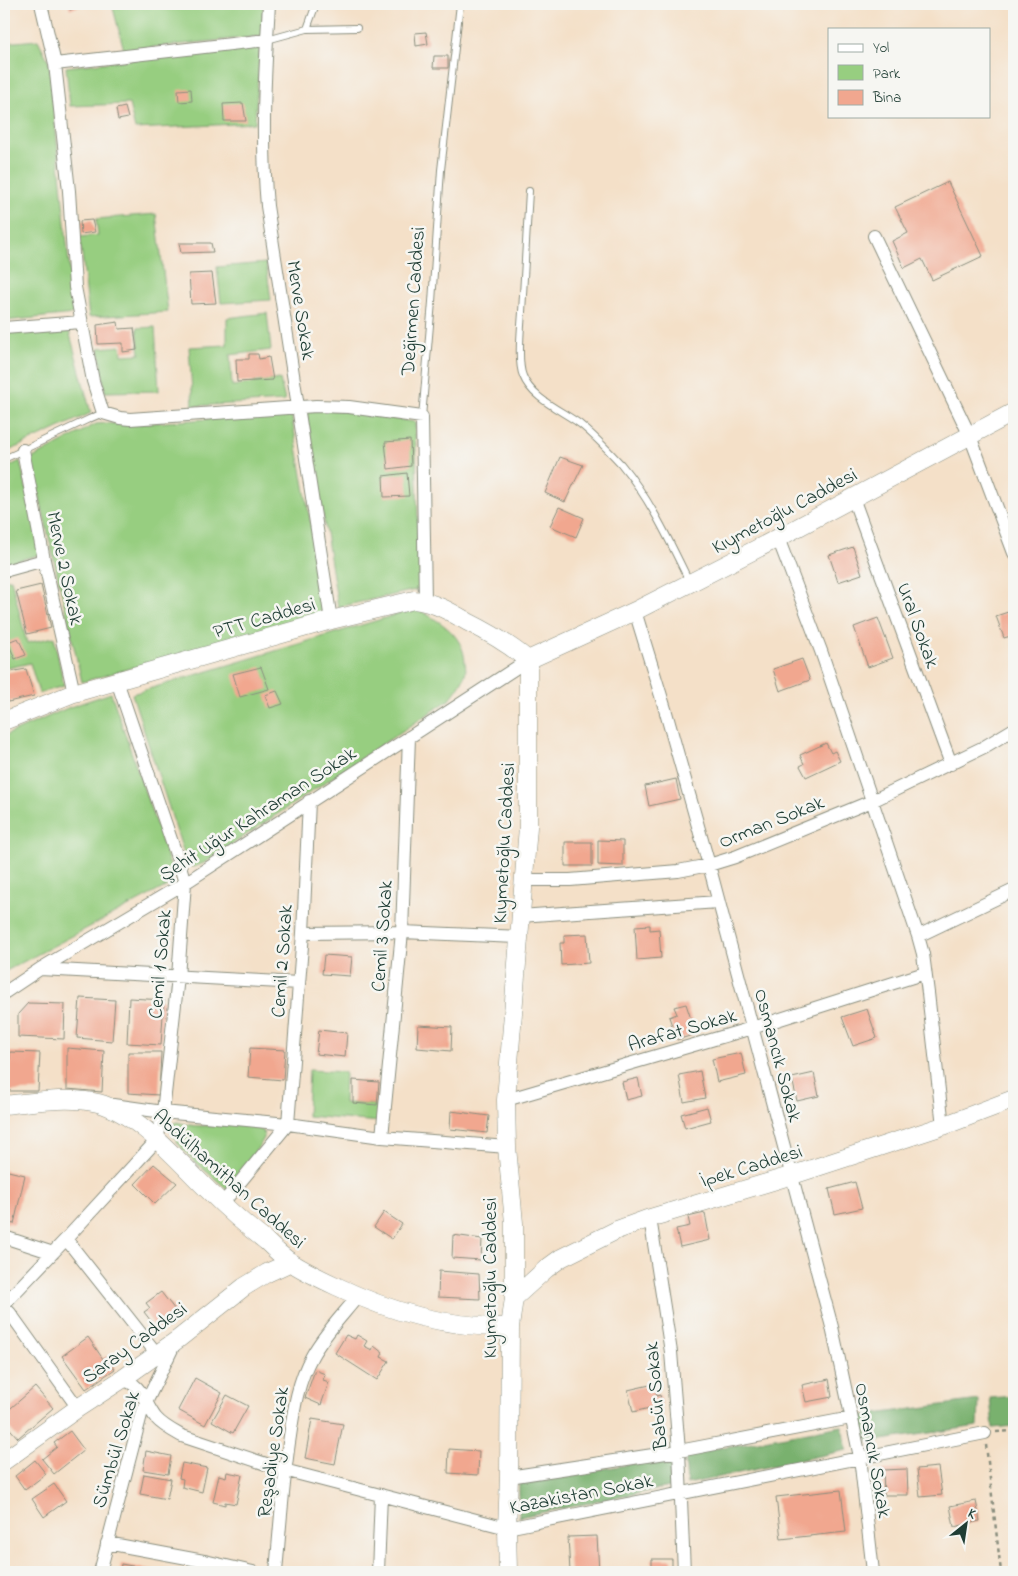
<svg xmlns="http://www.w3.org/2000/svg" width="1018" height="1576" font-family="'Indie Flower',sans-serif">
<rect width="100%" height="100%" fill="#f6f6f2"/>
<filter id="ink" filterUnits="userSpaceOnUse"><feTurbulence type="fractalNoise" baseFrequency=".02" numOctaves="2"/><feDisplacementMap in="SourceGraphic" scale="10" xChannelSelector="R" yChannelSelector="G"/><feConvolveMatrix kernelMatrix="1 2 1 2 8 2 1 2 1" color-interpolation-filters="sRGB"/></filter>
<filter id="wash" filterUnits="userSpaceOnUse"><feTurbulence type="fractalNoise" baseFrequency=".0096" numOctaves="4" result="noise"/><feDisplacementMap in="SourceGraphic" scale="20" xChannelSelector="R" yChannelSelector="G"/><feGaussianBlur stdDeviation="1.12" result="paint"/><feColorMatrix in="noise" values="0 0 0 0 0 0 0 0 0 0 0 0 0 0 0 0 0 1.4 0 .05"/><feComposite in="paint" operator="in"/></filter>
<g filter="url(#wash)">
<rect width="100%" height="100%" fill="#f4e0c8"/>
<path fill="#97ce80" stroke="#5b865a" d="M112 4H263V36L124 50Z
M38 40 49 62 74 314 4 321V43Z
M260 45 255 123 135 129 129 104 70 106 66 67Z
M156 214 168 312 89 317 82 254 79 237 98 235 96 219Z
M266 263 271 300 221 303 217 267Z
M267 313 271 350 230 355 232 386 280 379 285 401 193 406 189 347 227 345V318Z
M68 327 91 413 4 453V333Z
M155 327 159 391 105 392 99 348 121 346 122 355 140 354 137 328Z
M329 409 415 422 420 589 338 607 307 416 308 411Z
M291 413 325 604 320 614 82 682 31 459 96 424 107 423 125 425Z
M20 461 42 554 4 564V469Z
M11 579 27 643 54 637 64 686 39 693 30 663 4 669V580Z
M419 610C441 622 464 635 465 663 466 666 466 671 465 674 462 684 455 692 449 700L204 863 194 867 188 866 132 694 405 612Z
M111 693 172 871 171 884 4 972V736L70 707Z
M309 1070 345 1072 344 1103 380 1105V1122L307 1116Z
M177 1122C185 1124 192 1126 201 1126 221 1126 246 1120 263 1131L264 1138 260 1145 227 1189C209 1173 179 1152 170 1129L172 1124Z"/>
<path fill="#79b16e" stroke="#4c7751" d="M1014 1396V1426L993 1428 990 1398Z
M979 1400 978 1426 868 1442 860 1416Z
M842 1426 847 1450 687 1484 685 1454Z
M673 1457 675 1486 519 1517V1483Z"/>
<g id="blocks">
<path fill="#f1a78f" d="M68 4H80L81 5 70 10Z
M426 32 428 44 416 46 415 33Z
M434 56H448V68H433Z
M191 89 192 101 179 102 178 90Z
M243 103 246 121H224L223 104Z
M125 107 128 118 118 120 116 109Z
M948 182 983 256 932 280 922 259 904 268 892 241 908 233 895 207Z
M92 220 95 232 81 234 80 221Z
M179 243H211L213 252 181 253Z
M212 273 216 303 191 304 189 274Z
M118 322 119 329 134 328 137 350 123 352V343L98 344 97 325Z
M249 354H258L259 359 269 357 273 380 237 382 236 359H249Z
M410 440 411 466 388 469 385 442Z
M560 457 583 465 565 502 545 493Z
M407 473 409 496 384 497 383 476Z
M559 507 584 518 576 537 550 526Z
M853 547 862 574 838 582 829 555Z
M41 585 51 628 27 634 16 591Z
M1014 610V635L1004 638 996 616Z
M878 618 893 658 868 667 854 627Z
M18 638 26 655 15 659 8 642Z
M802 659 810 680 780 691 773 669Z
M261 667 269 689 240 697 233 674Z
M26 669 34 696 8 702 4 687V673Z
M277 691 283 704 270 708 265 695Z
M826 743 831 753 835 751 840 761 806 777 800 766 804 764 800 755Z
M676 779 680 799 649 806 645 786Z
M598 840 623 841V866L598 865Z
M565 842H592V866H565Z
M650 925V930L659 929 661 958 637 960 635 926Z
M587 934 589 963 561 965 560 943H564V935Z
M324 955 352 957 350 976 322 974Z
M80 998 115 1000 112 1041 77 1038Z
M129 998 164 1000 161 1045 127 1043Z
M28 1003 65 1004 64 1039 18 1037V1014Z
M686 1004 696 1034 677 1040 669 1017 677 1014 674 1007Z
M867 1009 877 1038 853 1046 842 1017Z
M418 1025 452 1027 451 1051 417 1048Z
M319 1030 347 1033 345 1057 316 1054Z
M67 1048 104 1051 102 1092 67 1089Z
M250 1048 285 1050 283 1080 248 1077Z
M10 1052 40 1053 38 1091H9Z
M128 1052H161L159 1095 128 1093Z
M741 1053 746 1075 717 1082 712 1059Z
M700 1071 705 1098 684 1102 679 1075Z
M814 1073 819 1096 797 1101 792 1078Z
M638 1078 642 1096 626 1100 622 1082Z
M353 1080 379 1082 377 1105 353 1103Z
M707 1107 711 1121 685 1128 681 1114Z
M451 1111 489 1116 487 1133 450 1129Z
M154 1164 177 1183 155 1204 135 1184Z
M4 1170 25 1175 14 1224 4 1222Z
M855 1182 862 1208 835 1214 829 1189Z
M384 1212 402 1224 392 1239 374 1227Z
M705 1213 710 1240 680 1247 676 1229 690 1226 688 1217Z
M453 1235 482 1239 481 1260 452 1258Z
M439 1271 479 1274 480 1299 438 1297Z
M161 1292 179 1315 158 1330 144 1312 150 1308 146 1303Z
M346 1335 355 1339 357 1335 367 1341 364 1346 372 1350 374 1346 383 1353 381 1357 389 1361 377 1380 335 1353Z
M88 1337 103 1359 106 1356 115 1369 86 1389 62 1356Z
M315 1370 325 1374 323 1380 329 1382 321 1405 305 1398Z
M195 1378 222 1393 205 1425 178 1410Z
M829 1379 832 1397 806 1402 802 1385Z
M654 1384 657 1396 660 1395 662 1405 633 1412 628 1390Z
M35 1387 53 1408 18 1438 4 1422V1414Z
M227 1395 248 1406 233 1433 212 1421Z
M312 1419 343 1424 335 1464 305 1458Z
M70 1431 84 1450 54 1474 42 1459 57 1447 54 1443Z
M449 1449 479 1451 478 1475 448 1473Z
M146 1451 171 1456 168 1474 143 1470Z
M35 1460 46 1474 25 1490 15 1476Z
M182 1463 207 1468 202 1492 182 1487 183 1479 179 1478Z
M938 1467 942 1495 920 1497 917 1469Z
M907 1469 908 1495H884L883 1470Z
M227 1472 242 1475 236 1504 225 1502V1505L213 1502 219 1475 226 1477Z
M144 1474 171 1479 167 1499 140 1494Z
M54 1484 66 1501 44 1517 32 1499Z
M841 1490 846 1532 781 1539 776 1497Z
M976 1501 980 1521 954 1527 950 1506Z
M597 1536 599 1572H570L568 1537Z
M652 1559H672V1572H652Z
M121 1564 160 1571V1572H120Z"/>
</g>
</g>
<g filter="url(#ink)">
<use href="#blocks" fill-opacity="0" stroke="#8a8e7e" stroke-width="1"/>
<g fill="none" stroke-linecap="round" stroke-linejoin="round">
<g stroke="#8a8e7e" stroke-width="8">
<path id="lane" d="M307 29 316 4
M267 40 307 29 357 28
M529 191C527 232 524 272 522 312 521 328 517 362 523 376 532 399 561 410 580 424 595 436 608 450 621 464 650 499 669 540 689 581
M422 417 432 302 441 170 460 4
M4 459 89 419 103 413"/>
</g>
<g stroke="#8a8e7e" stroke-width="14">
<path id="street" d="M41 4 55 64 69 191 75 287 93 381 103 413 120 418 130 419 316 406 349 407 422 417 425 601
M269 4C265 71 261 138 267 206L331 620
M55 64 267 40
M874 236 970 436 1014 553
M4 328 81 322
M23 450 44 560 74 693
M853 498 951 764
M778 538 821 651 918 936 923 954 928 993 943 1126
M4 571 44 560
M635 611 665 709 709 865 832 1327 860 1457 873 1572
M117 681 180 866 185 883 178 977 163 1112 288 1124 382 1137 507 1147
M523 880H570L678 871 709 865 735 857 872 801 984 747 1014 729
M520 916 718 902
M303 933 402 932 519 937
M918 936 1014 890
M40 969 299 983
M4 993 40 969 185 883 528 660
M506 1100 752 1028 925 973
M382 1137 402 932 409 737
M222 1204 288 1124 303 933 309 801
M650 1218 671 1352 679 1451 684 1572
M4 1237 53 1253
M66 1239 157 1354
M4 1304 66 1239 157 1140 163 1112 113 1105
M4 1307 10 1313 78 1408
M121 1380C142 1382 144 1403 156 1418 163 1426 173 1431 182 1436L284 1470 507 1528 985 1433
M509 1477 679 1451 851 1418
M107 1543 209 1562 253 1572
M100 1572 142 1411 175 1343
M276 1572C280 1527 283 1481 290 1436 294 1408 298 1381 312 1356 324 1334 342 1316 358 1296
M378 1572 381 1495"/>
</g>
<g stroke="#8a8e7e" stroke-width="19">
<path id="secondary" d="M528 660 635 611 778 538 1014 412
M4 721 74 693 331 620 414 600C434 602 451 612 468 622 490 633 510 645 528 660
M4 1105C33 1102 69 1096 98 1103 139 1114 177 1160 207 1189 225 1207 245 1225 266 1241 274 1249 283 1257 292 1263 306 1272 321 1279 336 1286 390 1312 449 1328 510 1327
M514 1298 546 1269 561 1258 617 1230 650 1218 793 1175 943 1126 1014 1099
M4 1461 78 1408 121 1380 177 1340 244 1287 267 1273 291 1262
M508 1572 507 1528 509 1477 510 1327 514 1298V1223L507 1147 506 1100 528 827V660"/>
</g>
<path stroke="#8a8e7e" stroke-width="2.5" stroke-dasharray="4 4" stroke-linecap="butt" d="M996 1432 1014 1431
M986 1445 1001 1572"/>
<use href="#lane" stroke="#fff" stroke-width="6"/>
<use href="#street" stroke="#fff" stroke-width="12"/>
<use href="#secondary" stroke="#fff" stroke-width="18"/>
</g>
</g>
<g text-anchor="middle" stroke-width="5" stroke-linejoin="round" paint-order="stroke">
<g font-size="20" fill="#1f3d34" stroke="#f6f6f2">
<text transform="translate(412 301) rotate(-86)" y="7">Değirmen Caddesi</text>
<text transform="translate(302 310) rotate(81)" y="7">Merve Sokak</text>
<text transform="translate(784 510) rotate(-28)" y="7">Kıymetoğlu Caddesi</text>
<text transform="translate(66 568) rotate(78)" y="7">Merve 2 Sokak</text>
<text transform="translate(264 617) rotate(-16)" y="7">PTT Caddesi</text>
<text transform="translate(919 625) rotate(70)" y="7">Ural Sokak</text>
<text transform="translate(257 813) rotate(-33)" y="7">Şehit Uğur Kahraman Sokak</text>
<text transform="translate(771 821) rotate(-22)" y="7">Orman Sokak</text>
<text transform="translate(503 843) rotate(-87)" y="7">Kıymetoğlu Caddesi</text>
<text transform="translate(381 936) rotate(-86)" y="7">Cemil 3 Sokak</text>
<text transform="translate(281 961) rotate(-86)" y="7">Cemil 2 Sokak</text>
<text transform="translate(159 964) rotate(-85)" y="7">Cemil 1 Sokak</text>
<text transform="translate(682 1029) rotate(-16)" y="7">Arafat Sokak</text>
<text transform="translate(779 1055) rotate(75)" y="7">Osmancık Sokak</text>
<text transform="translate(751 1165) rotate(-17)" y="7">İpek Caddesi</text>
<text transform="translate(230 1178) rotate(42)" y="7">Abdülhamithan Caddesi</text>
<text transform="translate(489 1278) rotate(-90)" y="7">Kıymetoğlu Caddesi</text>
<text transform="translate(134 1342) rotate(-36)" y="7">Saray Caddesi</text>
<text transform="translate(655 1396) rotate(-95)" y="7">Babür Sokak</text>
<text transform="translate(115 1449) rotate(-73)" y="7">Sümbül Sokak</text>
<text transform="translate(874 1450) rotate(80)" y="7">Osmancık Sokak</text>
<text transform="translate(272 1452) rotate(-82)" y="7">Reşadiye Sokak</text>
<text transform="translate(581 1493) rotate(-11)" y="7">Kazakistan Sokak</text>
</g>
</g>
<rect width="1018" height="1576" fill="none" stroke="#f6f6f2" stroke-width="20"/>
<rect x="828" y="28" width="162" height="90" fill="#f6f6f2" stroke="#a0aca6"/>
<rect x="838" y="44" width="25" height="8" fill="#ffffff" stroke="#a0aca6"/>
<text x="873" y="52" font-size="15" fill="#1f3d34">Yol</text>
<rect x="838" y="65" width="25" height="15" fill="#97ce80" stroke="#a0aca6"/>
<text x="873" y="78" font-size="15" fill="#1f3d34">Park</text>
<rect x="838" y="90" width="25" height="15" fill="#f1a78f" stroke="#a0aca6"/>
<text x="873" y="102" font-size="15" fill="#1f3d34">Bina</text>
<g transform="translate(966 1524) rotate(30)" stroke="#f6f6f2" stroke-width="4" paint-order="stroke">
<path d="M0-4L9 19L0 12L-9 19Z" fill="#1f3d34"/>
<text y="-8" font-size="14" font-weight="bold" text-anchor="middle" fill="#1f3d34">K</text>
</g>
</svg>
